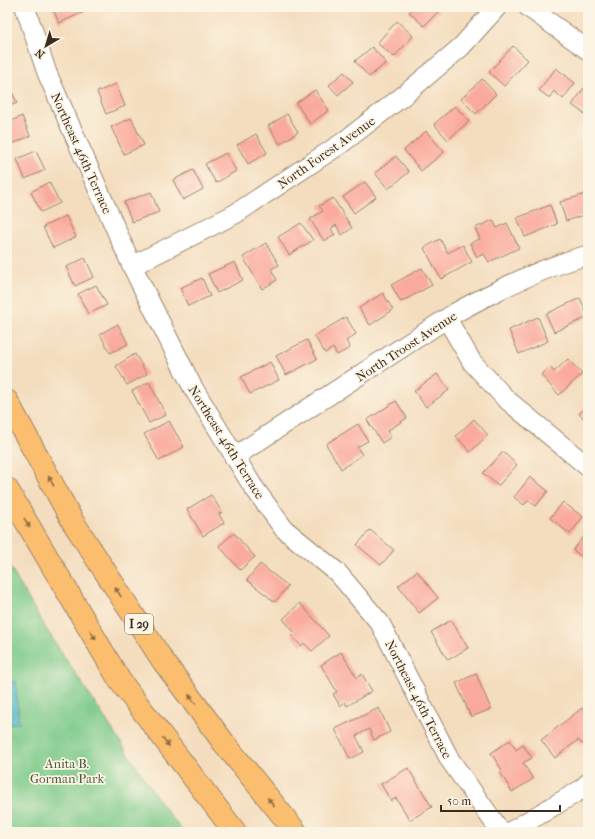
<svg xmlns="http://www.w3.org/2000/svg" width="595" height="839" font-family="'IM FELL French Canon',serif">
<rect width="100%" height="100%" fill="#fcf5e5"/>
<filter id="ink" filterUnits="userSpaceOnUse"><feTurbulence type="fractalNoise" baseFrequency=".025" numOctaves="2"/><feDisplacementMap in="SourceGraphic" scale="8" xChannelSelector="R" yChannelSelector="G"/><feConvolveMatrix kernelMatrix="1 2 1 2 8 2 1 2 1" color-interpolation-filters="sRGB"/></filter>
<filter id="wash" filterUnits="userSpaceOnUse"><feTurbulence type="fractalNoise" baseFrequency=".012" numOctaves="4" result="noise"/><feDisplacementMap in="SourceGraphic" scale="16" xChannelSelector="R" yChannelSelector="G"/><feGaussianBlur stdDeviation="0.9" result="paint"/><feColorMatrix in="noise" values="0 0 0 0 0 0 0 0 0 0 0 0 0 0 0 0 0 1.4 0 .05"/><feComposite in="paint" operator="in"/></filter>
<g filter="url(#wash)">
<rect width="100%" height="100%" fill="#f4ddbe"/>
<path fill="#7ac989" stroke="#5a7a54" d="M7 562 44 626 162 805 183 832H7Z"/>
<path fill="#49b5c6" stroke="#427072" d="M16 681 19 723 7 724V682Z"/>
<g id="blocks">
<path fill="#faaa9c" d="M52 7H84L86 11 59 23Z
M414 7H436L439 11 424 26 409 12Z
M397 21 413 36 394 57 377 43Z
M513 46 528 60 504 86 489 72Z
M372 47 386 63 369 77 355 61Z
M556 68 575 83 563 99 554 91 549 98 539 90Z
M344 72 353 82 338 95 329 85Z
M482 79 496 94 476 114 461 99Z
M7 80 17 103 7 107Z
M116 84 125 106 106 114 97 92Z
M584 88 588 91V116L572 105Z
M315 90 329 110 310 124 296 103Z
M455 106 469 121 448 140 434 124Z
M287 114 298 132 280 144 268 126Z
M22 116 30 136 12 144 7 134V123Z
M131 118 144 145 124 154 111 127Z
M426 131 444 152 421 171 404 150Z
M256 134 267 153 248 164 237 145Z
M36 151 45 170 25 179 17 159Z
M226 153 236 171 216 183 205 164Z
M396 156 409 172 388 189 375 173Z
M193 170 203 189 183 200 173 180Z
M49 182 60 203 41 212 31 192Z
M365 182 376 197 354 213 343 197Z
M151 192 159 212 132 222 124 202Z
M588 193V214L566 221 560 202Z
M333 198 352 228 342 235 336 225 331 229 335 235 324 241 310 219 323 211 319 206Z
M550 205 557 224 525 237 517 218Z
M66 216 76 237 53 248 43 227Z
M493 220 497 228 507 223 519 248 489 262 484 254 477 257 470 243 480 239 475 228Z
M301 223 313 240 289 255 278 237Z
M440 239 448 253 463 245 472 262 441 279 424 248Z
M266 243 279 265 271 269 277 280 262 289 243 257Z
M85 258 94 277 75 286 66 267Z
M235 262 243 280 217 293 208 274Z
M422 268 432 285 401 302 391 285Z
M202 278 210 296 188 306 180 288Z
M96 285 107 305 88 314 78 294Z
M383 293 393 310 370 325 359 308Z
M580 298 588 317 554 332 546 314Z
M346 317 356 334 346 341 350 348 337 355 333 348 325 353 314 336Z
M538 317 548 341 519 354 509 330Z
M118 324 128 344 110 353 100 334Z
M307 340 317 359 286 375 276 356Z
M135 354 147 374 127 385 116 366Z
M568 359 582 374 559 395 541 375 550 367 554 372Z
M270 362 279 380 250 394 241 377Z
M437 374 449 390 426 407 414 391Z
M149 382 166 415 149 423 132 391Z
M396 401 407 418 387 431 391 437 382 443 367 420Z
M588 404V422L579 414Z
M474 419 488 435 470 452 456 436Z
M169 421 184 447 159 461 144 434Z
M358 424 368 441 357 447 362 455 341 469 326 444Z
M503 452 517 465 498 486 483 473Z
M530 477 548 491 536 506 528 500 524 505 514 497Z
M211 495 222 512 219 514 224 523 203 536 187 509Z
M563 502 583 517 570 534 550 518Z
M370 530 394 550 381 565 357 545Z
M588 531V556L585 559 573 550Z
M234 533 255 557 240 570 219 546Z
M260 564 288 586 275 602 247 580Z
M417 571 438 598 419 613 398 586Z
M300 603 329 636 312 651 304 643 301 646 291 635 294 632 283 619Z
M451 620 468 648 448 660 431 632Z
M341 652 357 678 362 674 372 691 347 706 345 702 340 706 333 694 337 692 321 665Z
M476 674 491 709 471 717 456 683Z
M379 708 390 732 374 740 369 729 356 736 364 752 350 759 335 729Z
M582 708 588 715V740L582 744 578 740 555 758 541 740Z
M510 740 516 750 523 745 532 758 523 763 533 779 512 792 500 772 502 770 491 753Z
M408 768 432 807 410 820 396 798 391 801 381 784Z"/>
</g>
</g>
<g filter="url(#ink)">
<use href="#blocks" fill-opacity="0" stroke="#98846e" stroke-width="1"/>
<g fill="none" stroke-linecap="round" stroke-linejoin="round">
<g stroke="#98846e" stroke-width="21">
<path id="minor" d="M25 7 47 73 132 266 192 386 252 485 284 529 338 573 380 623 450 760 501 832
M528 7 588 50
M132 266 235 214 342 143 403 96 461 47 497 7
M447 319 472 362 506 399 588 467
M234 457 455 313C498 289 541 268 588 255
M510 832 582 789 588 783"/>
</g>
<g stroke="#98846e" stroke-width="24">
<path id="highway" d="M7 401 73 522 163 661 224 743 296 832
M7 489 120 681 235 832"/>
</g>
<use href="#minor" stroke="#fff" stroke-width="19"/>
<use href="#highway" stroke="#fbbe6e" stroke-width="22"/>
</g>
<defs><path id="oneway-solid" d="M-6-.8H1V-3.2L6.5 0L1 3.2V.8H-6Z"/></defs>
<g fill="#916d42">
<use href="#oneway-solid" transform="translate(51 481) rotate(-119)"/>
<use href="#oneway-solid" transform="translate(27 523) rotate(59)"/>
<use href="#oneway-solid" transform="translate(118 592) rotate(-123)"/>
<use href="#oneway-solid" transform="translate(93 635) rotate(59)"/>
<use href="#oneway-solid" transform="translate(192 699) rotate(-127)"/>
<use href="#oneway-solid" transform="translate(166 742) rotate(53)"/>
<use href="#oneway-solid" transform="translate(271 802) rotate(-129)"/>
</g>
</g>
<g text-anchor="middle" stroke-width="3.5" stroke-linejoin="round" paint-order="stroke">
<rect fill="#fcf5e5" stroke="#75675a" stroke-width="1" x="125" y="614" width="28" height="20" rx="3"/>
<g font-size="12" font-weight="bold" fill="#3b2a1e">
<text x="139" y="628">I 29</text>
</g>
<g font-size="13" fill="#3b2a1e" stroke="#fcf5e5">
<text transform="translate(326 152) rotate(-35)" y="5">North Forest Avenue</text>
<text transform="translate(82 153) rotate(66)" y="5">Northeast 46th Terrace</text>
<text transform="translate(406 346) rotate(-33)" y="5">North Troost Avenue</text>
<text transform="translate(227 442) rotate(58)" y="5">Northeast 46th Terrace</text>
<text transform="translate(419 699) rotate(63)" y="5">Northeast 46th Terrace</text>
</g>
<g font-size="13" fill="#4e5a3e" stroke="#fcf5e5">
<text x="67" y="768">Anita B.<tspan x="67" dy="15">Gorman Park</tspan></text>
</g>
</g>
<rect width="595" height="839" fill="none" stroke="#fcf5e5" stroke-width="24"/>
<g transform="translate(46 46) rotate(218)" stroke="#fcf5e5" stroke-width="3" paint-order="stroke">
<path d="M0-3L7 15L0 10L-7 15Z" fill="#3b2a1e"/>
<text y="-6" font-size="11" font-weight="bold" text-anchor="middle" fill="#3b2a1e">N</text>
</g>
<path d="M441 805v6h119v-6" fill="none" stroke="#3b2a1e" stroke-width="2"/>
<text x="447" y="805" font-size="12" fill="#3b2a1e" stroke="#fcf5e5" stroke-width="3" paint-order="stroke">50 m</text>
</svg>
